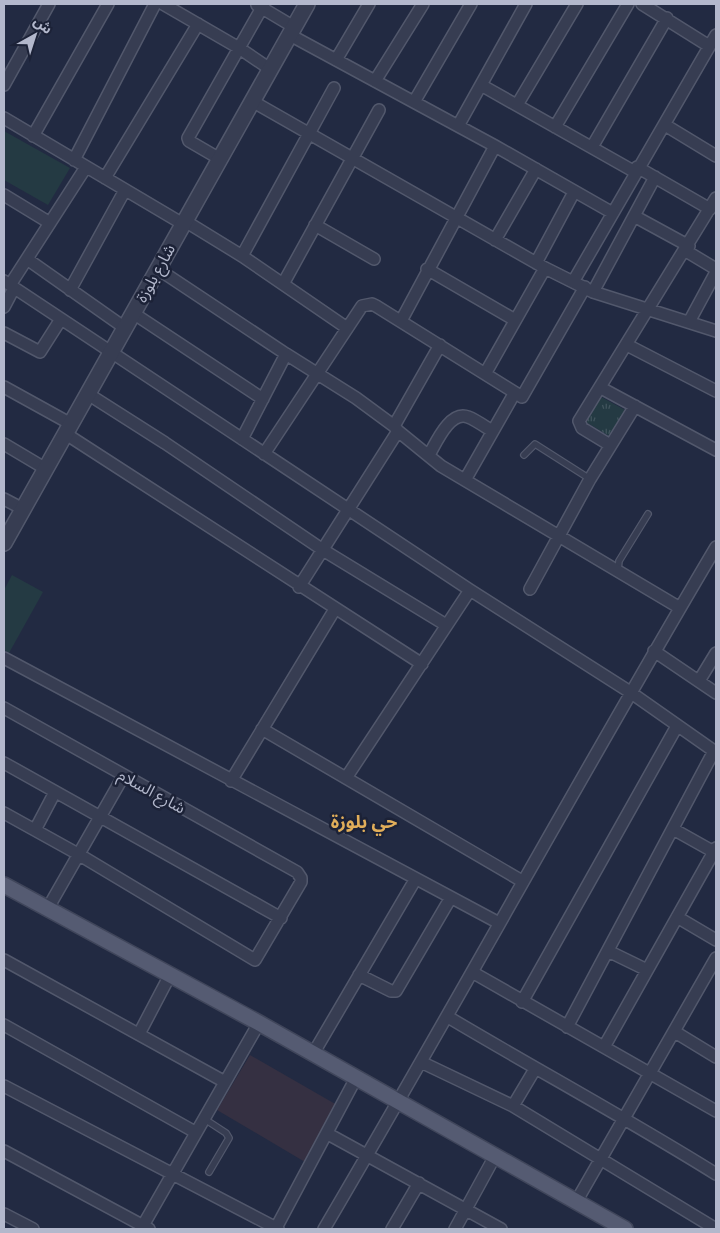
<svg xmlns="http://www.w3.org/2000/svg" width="720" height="1233" font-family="'Golos Text','Noto Sans Arabic',sans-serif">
<defs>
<pattern id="grass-tufts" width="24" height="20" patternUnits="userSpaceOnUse" patternTransform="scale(1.25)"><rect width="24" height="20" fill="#243a43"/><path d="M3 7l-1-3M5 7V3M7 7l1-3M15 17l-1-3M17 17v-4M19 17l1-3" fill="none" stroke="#41545d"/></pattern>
</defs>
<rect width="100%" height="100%" fill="#222a42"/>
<path fill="#353042" d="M250 1055 337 1105 305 1162 217 1110Z"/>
<path fill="url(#grass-tufts)" d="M601 397 625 410 609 436 586 422Z"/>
<path fill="#243a43" d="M4 131 70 168 48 205 4 180Z
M12 575 43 592 9 653 4 650V590Z"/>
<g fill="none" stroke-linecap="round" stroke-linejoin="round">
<g stroke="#52586c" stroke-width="8">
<path id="service" d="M524 455 535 444 590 479
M618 570 619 561 648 514
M203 1118 226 1133 229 1138 209 1172"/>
</g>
<g stroke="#52586c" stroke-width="14">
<path id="minor" d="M163 4 239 48 270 69
M642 4 709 46
M257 5 294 27
M290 35 495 146 611 212
M336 60 369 4
M375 81 423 4
M4 85 49 4
M481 85 635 172
M252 101 545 268 593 292 716 331
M414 102 471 4
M517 105 577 4
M4 118 183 224
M665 125 716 156
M458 126 526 4
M555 127 628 4
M33 136 108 4
M592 147 667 18
M220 159 189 141 188 138 264 4
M74 160 155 4
M637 167 710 209
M105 178 198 24
M4 195 50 223
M634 216 689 246
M185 221 242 256 347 328
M315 225 374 259
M495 240 536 169
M686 251 716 269
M242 256 334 88
M27 259 125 328
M536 263 574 192
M158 269 286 354 356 398 394 426
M427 269 515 320
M4 281 470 590 630 692 714 751
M573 282 716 35
M283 284 379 110
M10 285 86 167
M70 290 125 190
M593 292 655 177
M4 307 14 288
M133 313 263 399
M401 321 495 146
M689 322 716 272
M4 333 40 352 61 319
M627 345 716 391
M485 374 545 268
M4 387 71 424
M601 388 716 450
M88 394 165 443 323 550 446 625
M398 431 441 466 680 608
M66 434 422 664
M242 439 286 354
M4 444 46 469
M610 445 582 428 579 421 716 198
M264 454 362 306 372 304 376 306 522 397 585 287
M429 455C436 443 450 410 468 417 476 420 484 426 492 431
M465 480 514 394
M4 499 23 509
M299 587 398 431 394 426 440 345
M530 589 590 479 635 406
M654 651 716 693
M4 658 499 923
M699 681 716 653
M4 708 297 872 301 878V882L255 960 78 854 4 813
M262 729 522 881
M4 763 281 918
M346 778 470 590
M231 781 335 609
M673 829 714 852
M35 830 55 792
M48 908 124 775
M677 917 716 940
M608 951 647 970
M4 960 225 1082
M472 972 716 1111
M359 975 391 991H396L450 899
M522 1002 677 726
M448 1017C537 1070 628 1119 716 1174
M4 1025 195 1132
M567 1027 714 751 716 752
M675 1032 716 1057
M139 1034 170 975
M604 1047 716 848
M313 1054 415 880
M421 1062 513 1106 716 1229
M4 1086 278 1229
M513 1106 535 1069
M328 1134 501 1229
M4 1151 149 1229
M576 1202 716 958
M4 1214 33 1229
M276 1228 356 1078
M141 1229 259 1023
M324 1229C457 1003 582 773 716 547
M392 1229 419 1183
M455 1229 495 1156"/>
</g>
<g stroke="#52586c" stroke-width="18">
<path id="tertiary" d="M4 543 307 4"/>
</g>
<g stroke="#40465b" stroke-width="18">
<path id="primary" d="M4 885 259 1023 625 1229"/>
</g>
<use href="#service" stroke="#373d52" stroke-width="5.5"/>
<use href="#minor" stroke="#373d52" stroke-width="11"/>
<use href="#tertiary" stroke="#373d52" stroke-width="15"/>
<use href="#primary" stroke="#555b72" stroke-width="15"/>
</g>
<g text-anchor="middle" stroke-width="5" stroke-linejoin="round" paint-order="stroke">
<g font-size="16" fill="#b3b8cc" stroke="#1c2237">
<text transform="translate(155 273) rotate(-61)" y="6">شارع بلوزة</text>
<text transform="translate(152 791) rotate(29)" y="6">شارع السلام</text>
</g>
<g font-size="18" font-weight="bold" fill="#e1ae5a" stroke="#1c2237">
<text x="364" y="828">حي بلوزة</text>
</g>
</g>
<rect width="720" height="1233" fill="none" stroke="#b3b8cc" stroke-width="10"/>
<g transform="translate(35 35) rotate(39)" stroke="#1c2237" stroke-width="4" paint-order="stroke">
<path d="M0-4L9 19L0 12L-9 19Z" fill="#b3b8cc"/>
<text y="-8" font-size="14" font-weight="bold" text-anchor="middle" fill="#b3b8cc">ش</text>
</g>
</svg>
